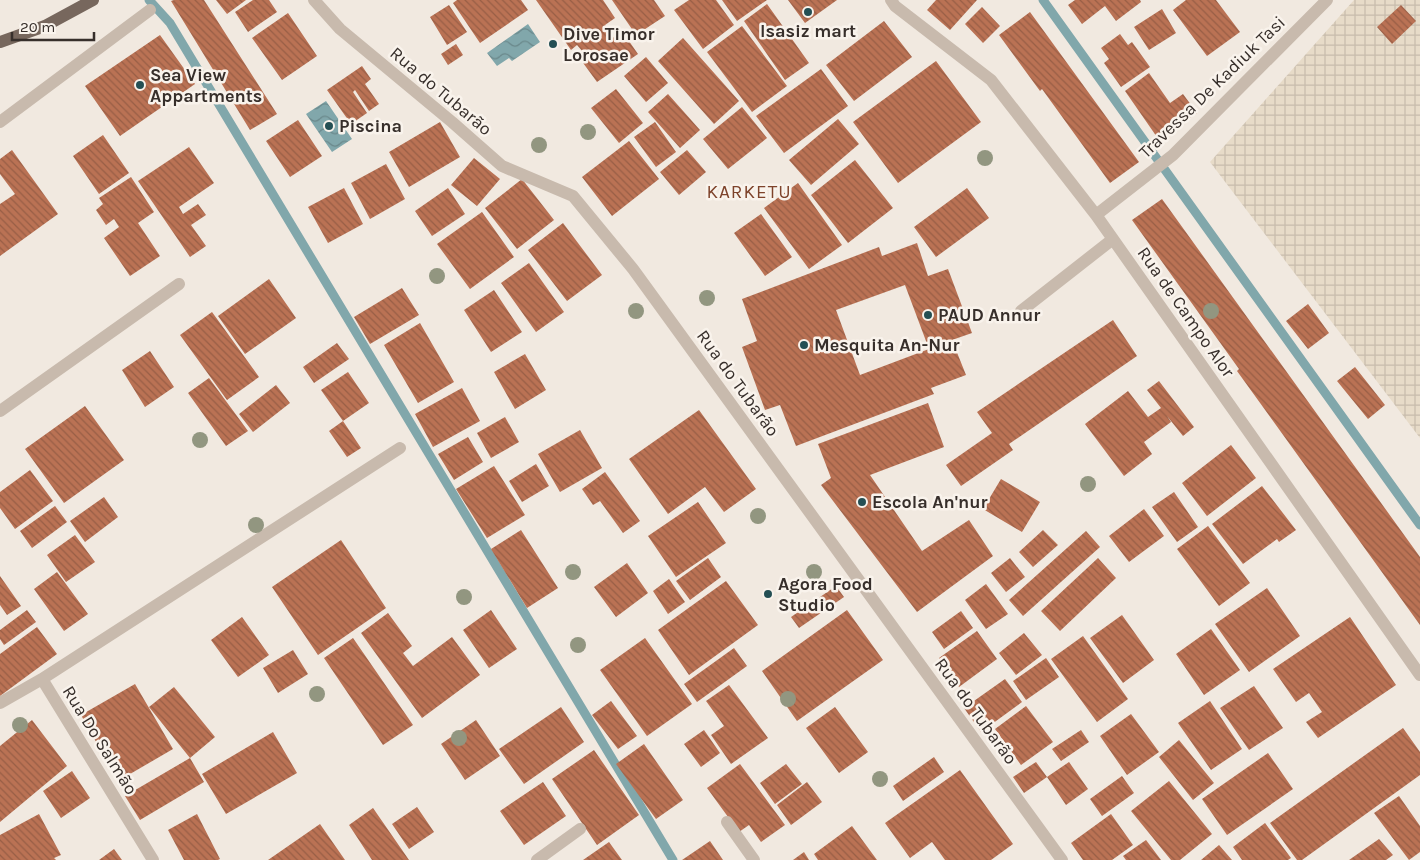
<svg xmlns="http://www.w3.org/2000/svg" width="1420" height="860" font-family="Karla,sans-serif">
<defs>
<pattern id="plaza-grid" width="8" height="8" patternUnits="userSpaceOnUse" patternTransform="scale(1.25)"><rect width="8" height="8" fill="#e7dbc8"/><path d="M0 4h8M4 0v8" fill="none" stroke="#c7bcac"/></pattern>
<pattern id="water-waves" width="16" height="10" patternUnits="userSpaceOnUse" patternTransform="scale(1.25)"><rect width="16" height="10" fill="#81a7ab"/><path d="M0 5q4-4 8 0t8 0" fill="none" stroke="#6a888b"/></pattern>
<pattern id="building-back-hatch" width="6" height="6" patternUnits="userSpaceOnUse" patternTransform="scale(1.25)"><rect width="6" height="6" fill="#ba7254"/><path d="M-1 5l2 2M0 0l6 6M5-1l2 2" fill="none" stroke="#985e46"/></pattern>
</defs>
<rect width="100%" height="100%" fill="#f1e9e0"/>
<path fill="url(#plaza-grid)" d="M1354 0H1420V438L1210 162Z"/>
<path fill="url(#water-waves)" d="M528 24 540 42 512 61 509 58 497 66 487 53Z
M326 101 352 139 332 152 306 114Z"/>
<g fill="none" stroke-linecap="round" stroke-linejoin="round">
<path stroke="#81a7ab" stroke-width="9" d="M149 0 170 23 673 860
M1043 0 1420 525"/>
</g>
<path fill="url(#building-back-hatch)" fill-rule="evenodd" d="M174 0H204L277 114 250 130 171 1Z
M216 0H246L227 14Z
M253 0H269L277 12 248 32 235 12Z
M457 0H521L528 10 480 43 453 3Z
M536 0H603L615 18 605 25 616 41 624 34 638 54 597 82 578 56 583 52 577 45 571 50Z
M612 0H654L665 16 636 35Z
M689 0H716L734 25 703 49 674 10Z
M722 0H767L737 21Z
M788 0H837L805 23Z
M936 0H977L950 30 927 10Z
M1075 0H1140L1141 2 1116 21 1105 6 1082 24 1068 5Z
M1186 0H1216L1240 32 1207 56 1173 10Z
M767 4 809 63 785 80 744 21Z
M449 5 467 32 447 45 430 17Z
M1401 5 1416 21 1392 44 1377 27Z
M982 7 1000 26 983 43 965 24Z
M1162 9 1176 33 1149 50 1134 27Z
M1030 12 1139 162 1110 183 1042 89 1040 91 999 35Z
M288 13 317 56 282 80 252 38Z
M884 21 912 57 854 101 826 65Z
M742 26 787 86 752 112 707 52Z
M1120 34 1128 45 1132 42 1150 67 1121 87 1104 63 1109 59 1101 48Z
M160 35 195 84 120 136 85 86Z
M683 38 739 101 714 124 658 61Z
M456 44 463 55 448 65 441 54Z
M646 57 668 83 646 102 624 76Z
M936 61 981 122 898 183 853 122Z
M362 66 371 79 365 84 379 104 369 111 355 90 353 92 367 113 351 124 327 90Z
M821 69 848 106 784 153 756 116Z
M1149 73 1170 103 1183 94 1197 113 1159 140 1125 91Z
M616 89 643 123 619 143 591 108Z
M668 94 700 130 680 148 648 112Z
M742 107 767 138 728 169 703 139Z
M838 119 859 144 811 185 789 160Z
M298 120 322 156 290 177 266 141Z
M440 122 460 157 409 187 389 152Z
M655 122 676 152 656 167 634 137Z
M103 135 129 173 99 194 73 156Z
M629 141 659 179 612 216 582 177Z
M189 147 214 183 179 207 183 214 198 204 206 215 191 225 206 246 190 257 138 181Z
M12 150 58 214 0 256V204L15 194 0 174V159Z
M687 150 706 172 679 195 660 172Z
M474 158 500 179 477 206 451 185Z
M855 160 893 208 848 243 811 195Z
M386 164 405 199 370 219 351 183Z
M131 177 154 212 138 223 160 256 130 276 104 238 119 227 114 219 106 225 96 210 103 204 99 198Z
M522 179 554 220 517 249 485 208Z
M798 183 842 245 809 269 764 208Z
M344 188 363 224 328 243 308 207Z
M448 188 465 214 432 236 415 211Z
M967 188 989 218 936 257 914 227Z
M1162 199 1420 557V625L1237 371 1239 369 1132 220Z
M482 212 514 257 470 289 437 244Z
M761 214 792 257 765 276 734 233Z
M563 223 602 275 567 301 528 250Z
M917 243 928 276 948 269 972 333 952 340 966 375 931 388 934 394 796 446 780 405 765 410 742 347 757 341 742 299 879 247 882 256ZM905 285 929 349 860 375 836 310Z
M529 263 564 312 536 332 501 283Z
M269 279 296 318 245 354 218 316Z
M402 288 419 315 370 344 354 317Z
M494 290 522 332 491 352 464 310Z
M1308 304 1329 333 1308 349 1286 321Z
M212 312 259 377 227 400 180 335Z
M1113 320 1137 356 1009 444 1013 450 961 486 946 465 992 433 977 412Z
M420 323 454 382 418 403 384 345Z
M337 343 349 359 314 383 303 367Z
M150 351 174 387 145 407 122 370Z
M525 354 546 390 515 409 494 372Z
M1355 367 1385 405 1368 419 1337 381Z
M348 372 369 403 343 421 321 390Z
M209 378 248 431 226 446 188 393Z
M1159 381 1194 427 1183 436 1167 416 1171 422 1144 442 1152 454 1124 476 1085 424 1128 391 1148 417 1161 408 1147 390Z
M276 385 290 403 253 432 239 414Z
M462 388 480 421 433 447 415 414Z
M928 403 944 447 870 475 922 551 969 520 993 556 917 612 821 485 831 478 818 444Z
M85 406 124 460 64 503 25 449Z
M699 410 756 489 724 512 705 487 668 514 629 459Z
M505 417 519 442 491 458 477 433Z
M343 421 361 448 347 457 329 431Z
M580 430 602 468 560 492 538 454Z
M468 437 483 462 454 480 438 454Z
M1231 445 1256 478 1207 516 1182 483Z
M536 464 549 486 522 502 509 481Z
M494 466 525 515 487 538 456 489Z
M30 470 53 501 15 529 0 508V492Z
M605 472 640 521 623 533 600 501 593 505 582 489Z
M1001 479 1040 502 1022 532 983 509Z
M1262 486 1296 530 1279 542 1277 539 1243 564 1212 524Z
M1174 492 1198 527 1177 542 1152 507Z
M104 497 118 517 85 542 70 521Z
M698 502 726 543 676 577 648 536Z
M55 506 67 522 32 548 20 531Z
M1144 509 1164 536 1129 562 1109 536Z
M1208 526 1250 583 1219 606 1177 549Z
M521 530 558 588 527 608 491 549Z
M1043 530 1058 545 1033 567 1019 552Z
M1086 531 1100 547 1023 616 1009 600Z
M75 535 95 562 66 582 47 555Z
M341 540 386 608 318 655 272 587Z
M708 558 721 577 690 600 676 581Z
M1010 558 1025 577 1006 592 991 573Z
M1098 558 1116 578 1060 631 1041 611Z
M627 563 648 593 616 617 594 587Z
M57 572 88 614 64 631 34 589Z
M0 576 21 606 7 615 0 605Z
M669 579 685 602 668 614 653 591Z
M726 581 758 625 689 675 658 630Z
M986 584 1008 614 986 629 965 600Z
M836 586 844 597 799 628 791 617Z
M1267 588 1300 636 1249 672 1215 624Z
M27 610 36 622 4 645 0 639V630Z
M491 610 517 649 489 668 463 630Z
M847 610 883 660 797 721 762 671Z
M961 611 973 628 944 649 932 632Z
M388 613 412 646 403 653 413 666 452 637 480 675 422 718 361 633Z
M1122 615 1154 660 1123 683 1090 638Z
M242 617 269 655 238 677 211 640Z
M1350 617 1396 685 1318 738 1306 722 1322 712 1309 693 1296 702 1273 669Z
M37 627 57 654 0 696V654Z
M1211 629 1240 670 1204 695 1176 654Z
M977 631 997 659 959 687 939 658Z
M1024 633 1042 655 1016 675 999 653Z
M1083 636 1128 699 1097 722 1051 659Z
M353 638 413 725 383 745 324 658Z
M645 638 692 704 647 736 600 670Z
M734 648 747 666 697 702 684 684Z
M293 650 308 674 278 693 263 668Z
M1046 658 1059 677 1026 700 1013 681Z
M1005 679 1022 702 981 732 964 708Z
M135 684 173 749 118 781 81 715Z
M729 685 768 738 731 764 711 735 724 726 706 701Z
M1254 686 1283 728 1249 750 1220 708Z
M174 687 215 737 190 758 204 782 140 820 125 796 190 758 149 707Z
M611 701 637 736 618 749 592 715Z
M1210 701 1242 749 1211 770 1178 723Z
M1026 706 1053 742 1021 765 995 729Z
M561 707 584 742 524 784 499 749Z
M835 707 868 752 839 773 806 728Z
M1131 714 1159 752 1127 775 1100 736Z
M32 720 67 766 0 822V746Z
M476 720 500 756 465 780 441 744Z
M1403 728 1420 752V775L1302 860H1297L1270 823Z
M704 730 720 753 701 767 684 744Z
M1081 730 1089 742 1061 761 1052 749Z
M273 732 297 773 226 814 202 774Z
M1179 740 1214 783 1193 800 1159 757Z
M644 744 683 800 656 819 616 764Z
M594 750 639 815 597 845 552 779Z
M1268 753 1293 789 1227 835 1202 799Z
M934 757 944 772 903 801 893 786Z
M1036 762 1047 777 1024 793 1013 777Z
M1069 762 1088 789 1066 805 1047 777Z
M740 764 785 825 761 842 749 825 739 832 707 788Z
M786 764 802 784 775 804 760 783Z
M960 770 1013 844 991 860H945L932 842 910 858 885 823Z
M72 771 90 798 61 818 43 791Z
M1122 776 1134 793 1102 816 1090 799Z
M1169 781 1212 834 1180 860H1171L1131 811Z
M543 782 566 816 524 845 500 811Z
M807 782 822 802 791 825 777 805Z
M1399 796 1420 826V852L1409 860 1374 813Z
M417 807 434 832 409 849 392 824Z
M373 808 409 860H372L349 825Z
M39 814 61 855 54 858 56 860H0V835Z
M197 814 220 859 218 860H184L168 830Z
M1111 814 1133 845 1112 860H1083L1071 843Z
M1265 823 1291 858 1288 860H1242L1233 847Z
M320 824 345 860H268Z
M852 826 877 860H818L814 854Z
M1379 839 1393 855 1386 860H1349Z
M1146 840 1161 860H1126L1123 856Z
M710 841 723 860H682Z
M609 842 622 860H583Z
M1219 845 1232 860H1201Z
M114 849 122 860H99Z
M804 852 809 860H793Z"/>
<g fill="none" stroke-linecap="round" stroke-linejoin="round">
<path stroke="#c8baad" stroke-width="12" d="M314 0 340 29 452 122 502 166 573 196 633 269 1062 860
M891 0 895 6 991 80 1096 215 1420 675
M0 122 150 10
M1096 215 1173 155 1327 0
M1021 311 1113 239
M0 411 179 284
M42 679 400 448
M0 703 42 679 153 860
M727 822 754 860
M537 860 580 829"/>
<path stroke="#77675d" stroke-width="12" d="M0 42 45 26 93 0"/>
</g>
<g fill="#929680">
<circle cx="588" cy="132" r="8"/>
<circle cx="539" cy="145" r="8"/>
<circle cx="985" cy="158" r="8"/>
<circle cx="437" cy="276" r="8"/>
<circle cx="707" cy="298" r="8"/>
<circle cx="636" cy="311" r="8"/>
<circle cx="1211" cy="311" r="8"/>
<circle cx="200" cy="440" r="8"/>
<circle cx="1088" cy="484" r="8"/>
<circle cx="758" cy="516" r="8"/>
<circle cx="256" cy="525" r="8"/>
<circle cx="573" cy="572" r="8"/>
<circle cx="814" cy="572" r="8"/>
<circle cx="464" cy="597" r="8"/>
<circle cx="578" cy="645" r="8"/>
<circle cx="317" cy="694" r="8"/>
<circle cx="788" cy="699" r="8"/>
<circle cx="20" cy="725" r="8"/>
<circle cx="459" cy="738" r="8"/>
<circle cx="880" cy="779" r="8"/>
</g>
<g fill="#244f54" stroke="#f9f3ec" stroke-width="2">
<circle cx="808" cy="12" r="5"/>
<circle cx="553" cy="44" r="5"/>
<circle cx="140" cy="85" r="5"/>
<circle cx="329" cy="126" r="5"/>
<circle cx="928" cy="315" r="5"/>
<circle cx="804" cy="345" r="5"/>
<circle cx="862" cy="502" r="5"/>
<circle cx="768" cy="594" r="5"/>
</g>
<g text-anchor="middle" stroke-width="5" stroke-linejoin="round" paint-order="stroke">
<g font-size="18" font-weight="bold" fill="#372f2b" stroke="#f9f3ec" text-anchor="start">
<text x="808" y="37" text-anchor="middle">Isasiz mart</text>
<text x="563" y="40">Dive Timor<tspan x="563" dy="21">Lorosae</tspan></text>
<text x="150" y="81">Sea View<tspan x="150" dy="21">Appartments</tspan></text>
<text x="339" y="132">Piscina</text>
<text x="938" y="321">PAUD Annur</text>
<text x="814" y="351">Mesquita An-Nur</text>
<text x="872" y="508">Escola An'nur</text>
<text x="778" y="590">Agora Food<tspan x="778" dy="21">Studio</tspan></text>
</g>
<g font-size="18" fill="#372f2b" stroke="#f9f3ec">
<text transform="translate(1212 87) rotate(-44)" y="6">Travessa De Kadiuk Tasi</text>
<text transform="translate(441 91) rotate(40)" y="6">Rua do Tubarão</text>
<text transform="translate(1186 312) rotate(55)" y="6">Rua de Campo Alor</text>
<text transform="translate(738 383) rotate(54)" y="6">Rua do Tubarão</text>
<text transform="translate(976 711) rotate(54)" y="6">Rua do Tubarão</text>
<text transform="translate(100 740) rotate(58)" y="6">Rua Do Salmão</text>
</g>
<g font-size="19" letter-spacing="1" fill="#7e432b" stroke="#f9f3ec">
<text x="749" y="198">KARKETU</text>
</g>
</g>
<path d="M12 32v8h82v-8" fill="none" stroke="#372f2b" stroke-width="2.5"/>
<text x="20" y="32" font-size="15" fill="#372f2b" stroke="#f9f3ec" stroke-width="4" paint-order="stroke">20 m</text>
</svg>
